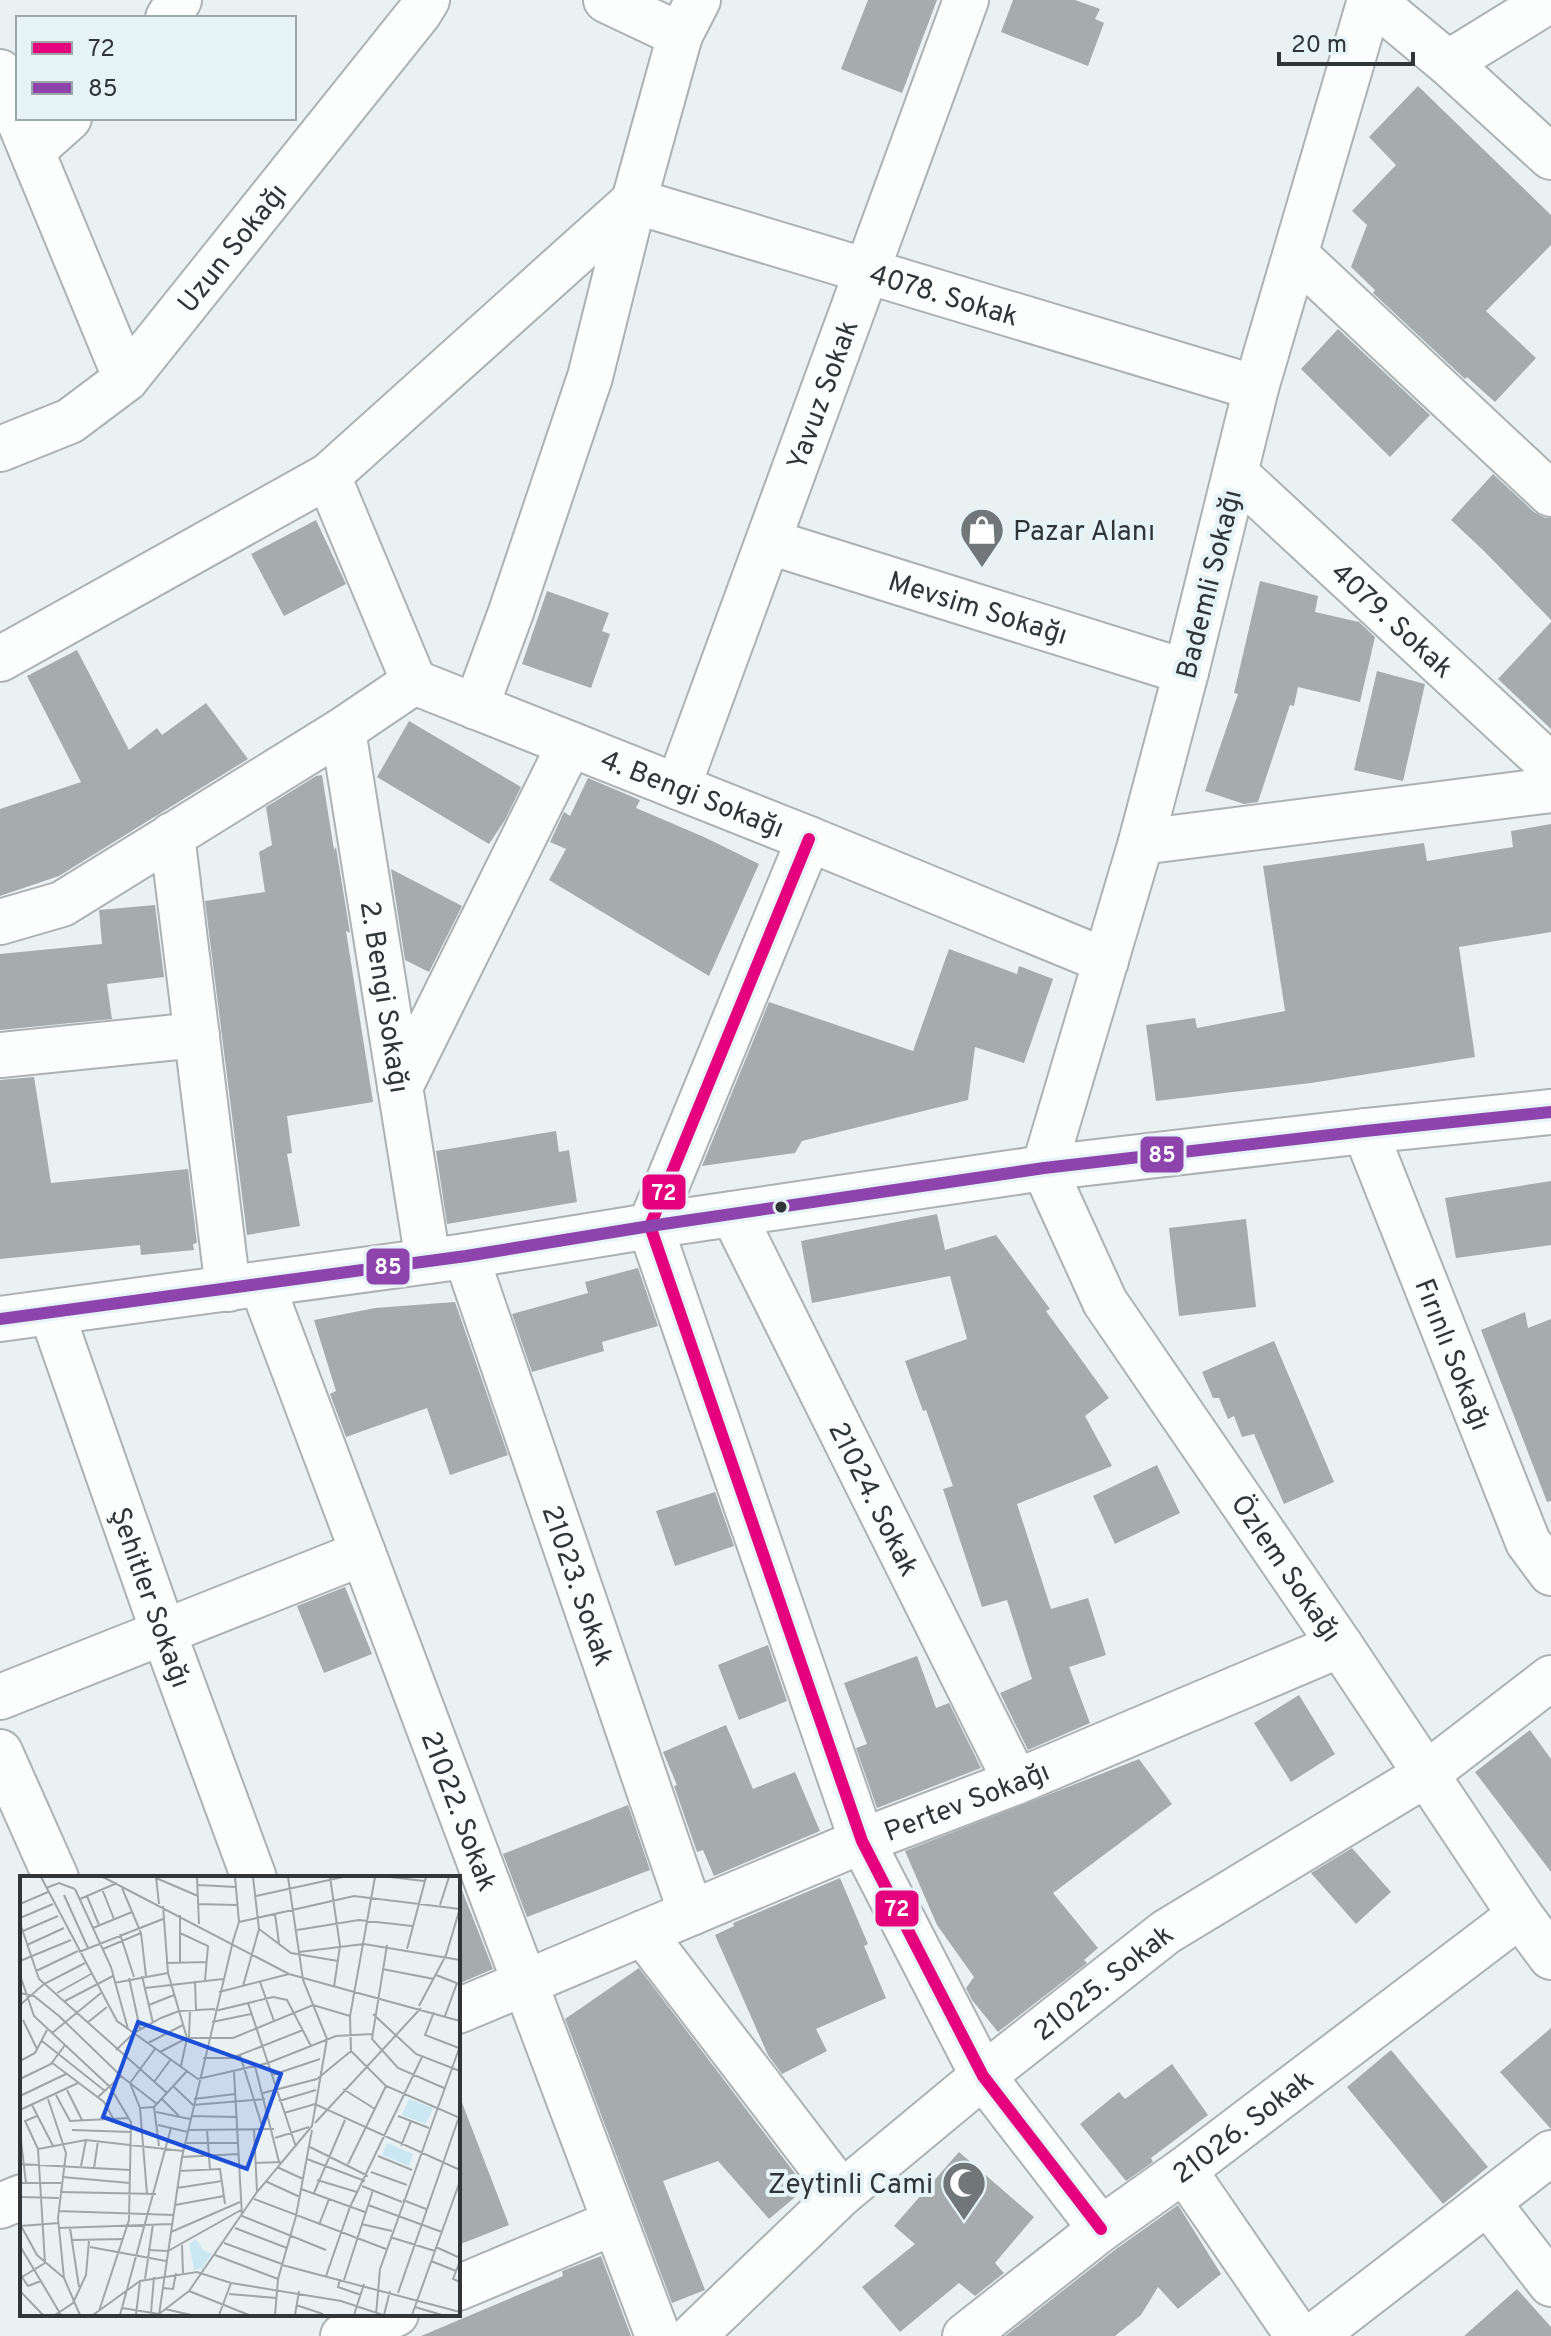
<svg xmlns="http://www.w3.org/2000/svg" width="1551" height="2336" font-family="Overpass,sans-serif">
<rect width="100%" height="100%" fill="#eaf1f3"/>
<path fill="#a6abad" d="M868 0H937L902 93 841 69Z
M1013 0H1075L1100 9 1095 19 1104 23 1088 66 1001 32Z
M1418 86 1551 215V245L1486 311 1536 358 1495 402 1467 377 1465 379 1373 293 1375 290 1351 267 1367 225 1352 211 1396 165 1369 137Z
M1338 329 1430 415 1390 457 1301 369Z
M1493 474 1534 512 1545 518H1551V620L1484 551 1451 520Z
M316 520 346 584 284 616 251 554Z
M1260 581 1318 596 1315 612 1359 622 1375 637 1360 702 1298 687 1294 706 1290 705 1258 802 1244 804 1205 791 1238 694 1234 693Z
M547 591 609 613 602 631 610 634 591 688 522 664Z
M1551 622V729L1498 679Z
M77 650 129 750 157 728 162 735 206 703 248 759 59 876 0 896V809L81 782 27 676Z
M1377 671 1425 684 1403 781 1354 770Z
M409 721 521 787 505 820 489 844 377 777Z
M322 775 334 850 336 847 350 933 346 931 373 1102 287 1116 292 1153 287 1154 300 1226 247 1235 205 901 265 892 259 852 272 845 266 807 316 776Z
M588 778 640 800 636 808 704 837 759 864 709 976 549 880 566 849 550 842 564 812 570 816Z
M1551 824V932L1459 947 1475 1057 1311 1083 1156 1101 1146 1025 1195 1018 1197 1028 1285 1011 1263 866 1424 843 1427 861 1513 847 1511 831Z
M391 869 462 906 429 972 405 960Z
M155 905 164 977 107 984 112 1019 0 1030V954L102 944 99 910Z
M949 949 1017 974 1019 966 1053 979 1024 1063 975 1047 968 1100 802 1141 795 1153 702 1166 769 1002 913 1051Z
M34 1077 51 1183 188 1169 197 1243 193 1244 194 1250 141 1255 140 1245 0 1259V1080Z
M556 1131 559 1152 569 1150 577 1202 447 1224 436 1151Z
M1551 1181V1245L1456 1258 1445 1198Z
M937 1214 945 1250 996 1235 1050 1309 1046 1311 1109 1398 1085 1416 1112 1466 1017 1504 1051 1609 1088 1598 1106 1655 1069 1667 1090 1723 1028 1750 1000 1693 1032 1679 1007 1600 982 1607 943 1489 953 1486 926 1410 923 1411 905 1361 967 1339 950 1276 812 1303 801 1241Z
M1246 1219 1256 1307 1179 1316 1169 1228Z
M638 1268 658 1326 602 1342 604 1351 532 1372 512 1314 588 1293 585 1282Z
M455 1302 508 1455 450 1475 427 1408 346 1437 330 1394 336 1391 314 1320 375 1308Z
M1525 1312 1528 1328 1551 1319V1501L1547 1502 1481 1330Z
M1274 1341 1334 1482 1284 1504 1254 1434 1242 1437 1234 1416 1228 1419 1219 1398H1213L1202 1372Z
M1157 1465 1180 1513 1115 1544 1093 1496Z
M715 1492 734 1546 675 1566 656 1511Z
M345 1587 372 1654 324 1673 297 1606Z
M768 1645 787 1701 739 1720 718 1665Z
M917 1656 936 1708 949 1703 981 1768 877 1808 856 1748 867 1744 844 1683Z
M1299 1695 1335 1754 1291 1782 1254 1723Z
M726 1725 753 1789 795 1772 820 1831 714 1876 703 1850 697 1852 674 1786 677 1785 663 1752Z
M1530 1730 1551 1759V1872L1475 1772Z
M1139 1759 1172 1804 1053 1893 1098 1948 1084 1960 1087 1963 998 2032 972 2000 966 1988 974 1977 937 1925 905 1851Z
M628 1805 650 1870 527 1917 503 1854Z
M1352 1848 1391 1892 1356 1924 1311 1873Z
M840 1878 868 1944 864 1946 886 1998 816 2029 827 2051 782 2074 768 2055 715 1935 734 1926 733 1923Z
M458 1880 493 1969 458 1984Z
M639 1968 806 2188 769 2219 718 2161 663 2181 705 2290 672 2303 565 2019Z
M1551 2028V2129L1500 2072Z
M1391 2050 1488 2167 1443 2204 1347 2087Z
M1172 2064 1208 2115 1151 2158 1153 2162 1126 2181 1080 2124 1119 2092 1125 2099Z
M458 2100H461L509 2225 458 2245Z
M959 2152 1034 2217 995 2263 1004 2273 975 2296 959 2283 900 2332 862 2287 915 2244 894 2226Z
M1178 2205 1221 2274 1178 2309 1158 2287 1141 2315 1115 2336H1005L1116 2249Z
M601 2256 631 2336H421L563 2276 562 2271Z
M1517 2289 1551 2327V2336H1464Z"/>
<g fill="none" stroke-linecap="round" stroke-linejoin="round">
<g stroke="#acb2b3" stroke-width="48">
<g id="minor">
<path id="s1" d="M1370 0 1256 388 1186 672 1141 842 1044 1168 1105 1302 1340 1645 1520 1915 1551 1957"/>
<path d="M1372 0 1448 63 1551 157"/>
<path d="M168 18 179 0"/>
<path d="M680 35 698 0"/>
<path d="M1448 63 1550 0"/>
<path d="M0 72 18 117"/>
<path d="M18 118 126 379"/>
<path d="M32 151 69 118"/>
<path id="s2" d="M634 201 1256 388"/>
<path d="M1296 255 1551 494"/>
<path id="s3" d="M0 449 70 421 126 379 419 13 427 0"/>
<path id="s4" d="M1236 474 1551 766"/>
<path id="s5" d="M770 542 1186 672"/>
<path d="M0 659 328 476"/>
<path id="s6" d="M414 682 809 839 1106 961"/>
<path d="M414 682 328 476 634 201"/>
<path d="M476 707 511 612 590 377 634 201 680 35 606 0"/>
<path id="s7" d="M343 730 428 1261"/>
<path id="s8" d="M678 787 966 0"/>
<path d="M172 835 228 1289"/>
<path d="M809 839 650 1226 862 1841 983 2076 1101 2229"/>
<path d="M1141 842 1551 790"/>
<path d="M0 922 62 904 343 730 414 682"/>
<path d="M0 1055 197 1035"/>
<path d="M400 1087 570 744"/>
<path id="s9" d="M1365 1131 1528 1542 1551 1573"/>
<path id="s10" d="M733 1214 1016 1782"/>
<path id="s11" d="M466 1256 691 1913"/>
<path id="s12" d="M262 1285 658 2336"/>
<path id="s13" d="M52 1314 163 1631 254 1878"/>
<path d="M0 1697 363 1553"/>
<path d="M0 1752 56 1878"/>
<path d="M643 1933 842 2193"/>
<path id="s14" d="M458 2011 862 1841 1016 1782 1340 1645"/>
<path d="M1184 2170 1298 2336"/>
<path d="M1488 2203 1551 2284"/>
<path d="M0 2206 22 2197"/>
<path d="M458 2288 615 2222"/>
<path d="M343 2336 396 2314"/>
<path id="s15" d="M693 2336 842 2193 983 2076 1166 1932 1425 1775 1551 1678"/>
<path id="s16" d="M965 2336 1101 2229 1184 2170 1520 1915"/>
<path d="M1314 2336 1551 2153"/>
</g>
</g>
<g stroke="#acb2b3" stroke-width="48">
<path id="major" d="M0 1319 466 1256 650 1226 1044 1168 1365 1131 1551 1112"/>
</g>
<use href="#minor" stroke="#fcfdfd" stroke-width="44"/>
<use href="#major" stroke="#fcfdfd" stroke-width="44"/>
<g stroke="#e6f3f7" stroke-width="18">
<path id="bus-1" d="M809 839 650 1226 862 1841 983 2076 1101 2229"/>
</g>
<g stroke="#e6f3f7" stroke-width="18">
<path id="bus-2" d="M0 1319 466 1256 650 1226 1044 1168 1365 1131 1551 1112"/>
</g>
<use href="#bus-1" stroke="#e5007d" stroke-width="12"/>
<use href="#bus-2" stroke="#8e44ad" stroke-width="12"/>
</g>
<defs>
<g id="shop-pin" transform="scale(2.3)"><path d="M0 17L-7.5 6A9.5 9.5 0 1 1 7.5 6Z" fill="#717779" stroke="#e6f3f7"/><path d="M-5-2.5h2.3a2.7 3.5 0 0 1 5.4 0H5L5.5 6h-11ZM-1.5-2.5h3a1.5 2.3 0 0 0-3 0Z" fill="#fff"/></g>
<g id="mosque-pin" transform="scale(2.3)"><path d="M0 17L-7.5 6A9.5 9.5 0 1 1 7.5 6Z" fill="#717779" stroke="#e6f3f7"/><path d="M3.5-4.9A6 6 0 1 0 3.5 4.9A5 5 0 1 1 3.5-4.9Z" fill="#fff"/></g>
</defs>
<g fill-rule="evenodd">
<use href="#shop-pin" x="982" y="530"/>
<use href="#mosque-pin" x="964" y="2183"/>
</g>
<circle fill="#303537" stroke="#e6f3f7" stroke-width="3" cx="781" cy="1207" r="7"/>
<g text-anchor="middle" stroke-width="8" stroke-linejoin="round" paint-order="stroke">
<g font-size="28" fill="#303537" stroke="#e6f3f7">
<text dy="10" stroke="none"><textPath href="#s3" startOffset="314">Uzun Sokağı</textPath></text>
<text dy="10" stroke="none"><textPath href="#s2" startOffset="324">4078. Sokak</textPath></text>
<text dy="10" stroke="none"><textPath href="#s8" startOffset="418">Yavuz Sokak</textPath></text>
<text transform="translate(1208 584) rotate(-76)" y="10">Bademli Sokağı</text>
<text dy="10" stroke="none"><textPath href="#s5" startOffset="218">Mevsim Sokağı</textPath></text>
<text dy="10" stroke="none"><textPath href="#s4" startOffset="214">4079. Sokak</textPath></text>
<text dy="10" stroke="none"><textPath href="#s6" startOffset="300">4. Bengi Sokağı</textPath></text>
<text dy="10" stroke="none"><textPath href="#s7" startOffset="270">2. Bengi Sokağı</textPath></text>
<text dy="10" stroke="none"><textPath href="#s9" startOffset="240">Fırınlı Sokağı</textPath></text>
<text dy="10" stroke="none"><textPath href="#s10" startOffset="318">21024. Sokak</textPath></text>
<text dy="10" stroke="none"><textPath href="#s1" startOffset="1682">Özlem Sokağı</textPath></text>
<text dy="10" stroke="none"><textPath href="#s11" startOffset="348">21023. Sokak</textPath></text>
<text dy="10" stroke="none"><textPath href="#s13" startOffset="300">Şehitler Sokağı</textPath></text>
<text dy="10" stroke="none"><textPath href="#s14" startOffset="550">Pertev Sokağı</textPath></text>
<text dy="10" stroke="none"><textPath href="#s12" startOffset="562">21022. Sokak</textPath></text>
<text dy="10" stroke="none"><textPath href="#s15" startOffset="542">21025. Sokak</textPath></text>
<text dy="10" stroke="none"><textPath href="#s16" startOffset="348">21026. Sokak</textPath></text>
</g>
<g font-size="28" fill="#303537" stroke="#e6f3f7" text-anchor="start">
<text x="1013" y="540">Pazar Alanı</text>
<text x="933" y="2193" text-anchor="end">Zeytinli Cami</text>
</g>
</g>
<g transform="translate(20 1876)">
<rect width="440" height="440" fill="#eaf1f3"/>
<path d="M389 223 413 232 406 248 382 239ZM367 267 393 278 389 290 362 279ZM176 363 184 375 192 377 182 393 174 394 169 368Z" fill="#cbe8f2"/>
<path fill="none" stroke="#a0a6a8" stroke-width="2" d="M21 1 97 145 178 203 248 187 316 160 352 158M83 1 269 98 440 145M136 1 139 28M177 1 179 48M310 1 320 70 314 111M355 1 330 140 331 175 366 210 440 242M370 1 404 5M136 2 178 20M178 9 216 11M26 12 39 7 55 13M102 12 121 57 126 100M55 13 91 91 108 153M82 13 94 43M44 19 68 72M67 20 79 49M236 20 323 1M60 23 97 7M0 28 28 16M178 28 217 29M420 29 429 1M143 30 148 97 167 162 161 190M255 38 259 67M160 39V87M0 42 33 28M219 46 334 20 440 33M0 47 19 103 147 217M73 52 112 36M239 53 271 77 318 85M277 54 339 44 392 50M3 55 38 40M160 57 188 70 185 104M100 58 114 101M213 65 219 46 215 1M7 69 44 52M367 69 352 163 378 192 424 212M83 73 121 57M387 73 406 1M59 76 143 43M279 76 344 68 440 84M0 85 51 64M146 87 187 86M362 93 414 103M16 95 58 75M0 99 14 140 90 211 111 246 109 344 79 435M416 99 439 108M122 100 133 147M109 102 120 153M175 105 176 134M240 106 254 145M94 107 148 97M223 110 239 53 233 1M125 112 203 103M199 116 269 98M0 117 14 120 39 140 101 200M37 117 71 98M45 125 93 100M228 127 276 271M0 129 24 108 65 87M129 129 154 119M399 130 426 79 440 32M195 135 253 121 267 124 291 170M414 136 405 159 439 172M353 138 396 178 440 195M425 140 437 107M3 144 17 173M192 146 231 138M67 147 87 131M32 157 81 117M169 162 170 134M22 165 85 215M128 167 163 149M96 174 114 157 141 142 159 135 195 133M140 176 167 162H213L293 129 330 140M220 179 243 253M183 182H212L283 154M0 185 15 177 27 154M31 186 84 226 93 242M235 190 259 286M214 196 222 340 306 374M252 199 300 183M0 203 31 188 45 169M134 206 151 183M110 207 135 173M110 207 120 232 134 231M153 210 173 229 245 223M323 213 355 233M47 214 62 244M243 217 297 203 331 175M36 219 50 245 109 242M0 220 46 198M78 221 101 200 137 228M28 223 46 277 38 342 44 402 60 439M142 223 159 240M174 223 215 218M259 225 296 214M12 229 33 270M134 231 167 195M134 231 139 270M120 232 127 318M0 234 58 207M136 236 170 243M264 237 295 228 440 294M171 240 216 241M378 240 409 252M295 247 401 132M138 249 168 256M187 253 190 294M234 253 237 316M52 254 111 256M168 254 254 253M0 256 6 307M255 262 289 251M165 267H218M381 270 391 245M290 271 348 300M18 273 66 264 163 275M358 280 392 294M162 281 218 278M287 283 345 305M235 287 262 286M0 288 110 294M328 288 366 210M61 290 66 264M257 291 283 303M74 292 78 265M159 295 200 293 205 328M351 296 387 309M42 301 110 307M297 304 337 316M245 305 280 321M0 307H41M342 310 382 326M157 312 202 305M281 313 345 336M40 316 136 318M294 317 325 244M0 321 39 322M234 323 366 373M383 324 406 333M155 329 204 320M348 329 422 356M38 335 154 339M0 348 17 379 44 402M341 348 372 355M299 349 309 323M0 350 39 347M39 352 152 348M50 352 59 411M215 352 267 372M151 356 220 326M370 361 415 375M52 364 102 363M204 367 262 388M162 369 163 397M0 370 41 439M70 371 146 385M416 371 440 382M128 374 148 375 221 334M195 379 258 403M411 385 436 395M440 385 433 403 440 406M262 389 440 436M0 398 8 410 21 405M306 400 330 331 402 181M2 401 25 387 18 273 5 245 17 240M125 403 133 348M320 403 318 411 341 419M324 404 353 314M142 412 153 413 156 397M0 415 23 439M169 415 229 439M378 417 440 238M209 418 256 422M276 429 303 438M395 431 422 439M102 432 139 438 169 415 237 316 292 250 307 163 283 104 268 1M145 433 171 439M131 437 134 401M35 439 53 427 66 399 69 364M73 439 120 405 177 396 211 407 321 425 363 439M100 439 151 252M116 439 120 405M139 439 162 281 213 65M199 439 211 407M255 439 258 403 276 340 292 254M275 439 279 415M334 439 344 408M356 439 360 393 440 170M364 439 370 415M392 439 440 305"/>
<path fill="#1d4ed8" fill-opacity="0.15" stroke="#1d4ed8" stroke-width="4" d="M118 146 261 198 227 293 83 241Z"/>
<rect width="440" height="440" fill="none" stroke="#303537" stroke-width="4"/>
</g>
<g stroke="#e6f3f7" stroke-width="3">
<rect x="1139" y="1135" width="46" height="39" rx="8" fill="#8e44ad"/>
<rect x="641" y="1173" width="46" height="38" rx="8" fill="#e5007d"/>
<rect x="365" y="1247" width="46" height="39" rx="8" fill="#8e44ad"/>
<rect x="874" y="1889" width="46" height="39" rx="8" fill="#e5007d"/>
</g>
<g font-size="22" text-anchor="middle" font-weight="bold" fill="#fff">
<text x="1162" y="1162">85</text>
<text x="664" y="1200">72</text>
<text x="388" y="1274">85</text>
<text x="897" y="1916">72</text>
</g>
<rect x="16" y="16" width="280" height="104" fill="#e6f3f7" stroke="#9da7aa" stroke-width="2"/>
<rect x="32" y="42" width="40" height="12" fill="#e5007d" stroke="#9da7aa" stroke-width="2"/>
<text x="88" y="56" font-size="24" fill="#303537">72</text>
<rect x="32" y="82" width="40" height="12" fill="#8e44ad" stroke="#9da7aa" stroke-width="2"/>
<text x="88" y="96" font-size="24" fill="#303537">85</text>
<path d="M1279 52v12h134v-12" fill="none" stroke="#303537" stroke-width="4"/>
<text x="1291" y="52" font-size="24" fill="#303537" stroke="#e6f3f7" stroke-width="6" paint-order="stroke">20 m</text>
</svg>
